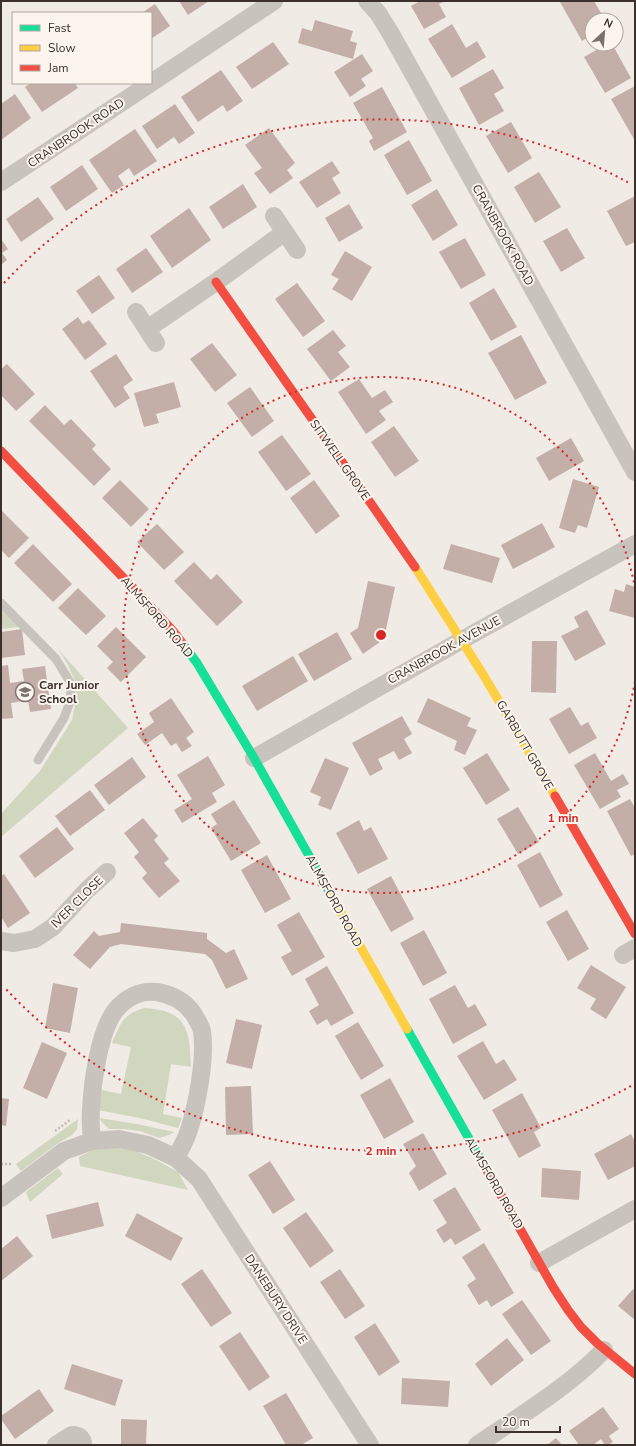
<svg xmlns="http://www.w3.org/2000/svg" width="636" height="1446" font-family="'Nunito Sans',sans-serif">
<rect width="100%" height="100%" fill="#f0ebe5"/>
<path fill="#d1d6bf" d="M1 610 19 627 1 629Z
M58 649 128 728 1 837V814L40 771 72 720 76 700 75 681 68 665Z
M144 1008C187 1010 190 1030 191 1067L171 1064 163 1114 182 1118 178 1128 140 1118 97 1110 102 1090 121 1094 131 1047 112 1043C121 1023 122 1015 144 1008Z
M99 1118 137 1124 174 1132 169 1135 159 1138 140 1131 124 1129H109L102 1122Z
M78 1119 77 1129 72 1135 57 1144 21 1171 16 1164Z
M97 1148H117L136 1151 158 1161 178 1172 188 1190 80 1166 79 1157Z
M58 1168 63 1174 30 1202 26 1192Z"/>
<path fill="#c3afa7" d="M179 1H209L188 15Z
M420 1H445L439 4 446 17 424 29 411 6Z
M562 1H594L605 20H592V35L582 41 560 2Z
M155 4 170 26 151 39V13H142Z
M315 20 353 31 350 41 357 43 353 59 298 43 302 28 312 31Z
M452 24 466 48 477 41 486 57 452 78 428 39Z
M273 42 289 64 252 89 236 67Z
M607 44H612L631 78 605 93 584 57Z
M362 54 373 71 361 79 366 86 350 97 334 72Z
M493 69 504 88 494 94 504 111 479 125 459 88Z
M221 70 243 101 227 112 223 105 198 122 181 97Z
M31 83H75L78 88 42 112 25 87Z
M635 86V141L611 99Z
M382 87 407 132 374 151 369 141 373 138 353 103Z
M15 94 31 118 1 140V104Z
M175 104 195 133 179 144 174 137 157 149 142 126Z
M511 122 532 158 508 173 486 136Z
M269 128 295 163 287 170 293 178 270 194 254 173 262 168 245 145Z
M135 129 157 161 134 176 129 168 118 176 124 185 112 193 89 160Z
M409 140 432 181 407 195 384 155Z
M332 161 340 173 332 178 341 193 317 208 299 182Z
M82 165 98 189 66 211 50 187Z
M539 172 561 207 535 223 514 187Z
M243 184 257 207 223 229 209 207Z
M437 189 458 225 433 241 411 205Z
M635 196V242L626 246 607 211Z
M38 197 54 219 21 242 6 219Z
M349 204 363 228 339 242 325 218Z
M189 208 211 240 172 268 150 236Z
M567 228 585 258 561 272 543 241Z
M465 238 486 275 461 289 439 252Z
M1 239 8 249 2 253 7 260 1 265Z
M146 248 163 272 132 293 116 269Z
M345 251 372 267 352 301 332 289 339 279 331 275Z
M99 275 115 298 92 314 76 291Z
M297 283 325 321 303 337 275 299Z
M494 288 517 327 491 341 469 303Z
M78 317 83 324 89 320 107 344 85 360 62 329Z
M333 330 346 346 338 352 350 367 331 381 307 349Z
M521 335 547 383 515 400 488 353Z
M212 343 237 375 215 392 190 359Z
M116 354 133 380 123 387 130 398 115 408 90 371Z
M7 364 35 394 16 411 1 395V369Z
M359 379 372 398 385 390 393 402 379 411 386 420 366 434 338 392Z
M174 382 181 407 156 414 159 423 144 427 134 393Z
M250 387 274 421 252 437 227 403Z
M45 405 64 425 71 419 96 445 92 449 111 469 94 486 29 421Z
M394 426 419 461 395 477 371 442Z
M282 435 311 474 286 491 258 452Z
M571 438 584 461 549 481 536 458Z
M573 479 599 487 587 528 578 525 575 533 559 528Z
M120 480 149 509 131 527 102 498Z
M314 480 340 516 316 534 290 498Z
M2 511 29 538 9 558 1 550V512Z
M542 523 555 547 513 569 501 545Z
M157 524 184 552 164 570 137 542Z
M33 544 72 584 53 602 14 563Z
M451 544 500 558 492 583 443 569Z
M194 562 211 580 217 574 243 602 217 626 174 581Z
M368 581 395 587 384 639 363 654 350 633 358 628Z
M626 584 635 587V618L609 611 615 589 624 592Z
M78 588 106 616 86 635 58 608Z
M587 610 606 644 575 661 561 636 579 627 574 617Z
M116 627 146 657 121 682 107 668 113 662 97 646Z
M22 629 25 655 1 658V632Z
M337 632 352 659 314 681 298 654Z
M532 641H557L556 693 531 692Z
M293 656 308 681 257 711 242 686Z
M8 665 10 683 24 681 22 669 45 666 51 709 30 712 28 700 11 703 13 718 1 719V666Z
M171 698 194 732 186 738 192 746 182 752 176 743 171 746 162 733 145 745 137 734 154 722 149 713Z
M428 698 471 718 467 726 477 730 465 755 454 750 457 741 417 722Z
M570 707 581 726 588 722 597 738 569 754 549 719Z
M402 716 412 734 404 739 412 753 399 760 394 751 378 759 383 769 370 776 352 743Z
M487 753 510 790 486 805 463 768Z
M595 753 611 781 623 774 629 784 617 790 621 797 600 809 574 765Z
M208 756 225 785 212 793 217 802 182 823 174 810 192 799 177 775Z
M132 757 146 777 109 805 94 785Z
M325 758 349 768 331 810 318 805 321 797 310 792Z
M90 790 105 810 70 836 55 816Z
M630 799 635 808V854L631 856 607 811Z
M234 800 261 843 231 861 211 828 217 824 211 814Z
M518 807 539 842 518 854 497 819Z
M143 818 158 836 154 840 169 859 164 863 180 881 159 898 142 878 147 873 134 857 139 852 124 833Z
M359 820 364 831 371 827 388 859 358 874 336 833Z
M57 827 74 849 35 878 19 856Z
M540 852 563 895 540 908 517 865Z
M267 855 291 899 265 913 241 870Z
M4 874 30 913 8 928 1 917V876Z
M391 876 414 919 391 932 367 889Z
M567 910 589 949 568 961 546 922Z
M299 912 325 957 292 976 281 957 292 951 277 925Z
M121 923 207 933V939L226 953 234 949 248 979 226 989 212 960 205 954 121 944 110 947 90 969 73 955 94 931 99 936 120 932Z
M424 930 447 973 423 986 400 943Z
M591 965 626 987 606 1019 590 1009 596 999 577 988Z
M327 966 354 1013 331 1026 327 1019 317 1025 309 1011 319 1005 305 979Z
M53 983 78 988 70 1033 45 1028Z
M455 985 468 1008 475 1004 487 1025 453 1044 429 999Z
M236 1019 262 1025 252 1069 226 1063Z
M358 1022 384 1066 361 1080 335 1036Z
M483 1041 496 1064 504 1059 517 1080 484 1100 457 1056Z
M42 1042 67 1053 47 1099 23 1088Z
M390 1078 414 1122 384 1139 360 1095Z
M251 1086 253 1134 226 1135 225 1087Z
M522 1093 541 1128 534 1132 541 1146 519 1158 492 1110Z
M1 1098 9 1099 6 1126 1 1125Z
M423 1133 447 1174 419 1191 409 1173 416 1166 403 1144Z
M631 1134 635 1142V1166L608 1180 594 1154Z
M270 1161 295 1200 273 1214 248 1175Z
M542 1168 581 1171 579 1200 541 1197Z
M455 1187 481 1230 455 1245 451 1238 444 1243 436 1230 447 1223 433 1200Z
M98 1202 104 1226 52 1239 46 1215Z
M306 1212 334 1251 310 1268 283 1228Z
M137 1213 183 1238 171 1261 125 1236Z
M17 1236 33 1256 1 1281V1249Z
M484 1243 514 1293 491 1307 487 1300 479 1305 467 1285 476 1279 462 1257Z
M202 1269 232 1313 211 1327 181 1284Z
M340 1269 365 1306 345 1319 320 1282Z
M633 1289 635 1290V1320L618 1306Z
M522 1300 551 1341 531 1355 502 1314Z
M375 1323 400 1362 379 1376 354 1337Z
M240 1332 270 1377 249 1391 219 1346Z
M507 1338 524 1360 491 1386 475 1364Z
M72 1364 123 1380 115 1406 64 1389Z
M402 1378 450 1381 448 1407 401 1404Z
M39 1389 54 1411 15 1439 1 1419V1416Z
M286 1393 313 1438 301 1445H286L263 1406Z
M603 1407 619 1429 609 1436 613 1442 608 1445H605L601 1439 593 1445H579L569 1431Z
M121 1419 147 1420 146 1445H121Z
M556 1438 562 1445H547Z"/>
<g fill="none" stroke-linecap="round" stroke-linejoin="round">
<path stroke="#c2bbb6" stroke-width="2.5" stroke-dasharray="2 2" stroke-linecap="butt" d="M55 1131 70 1120
M1 1164H11"/>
<path stroke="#c9c3be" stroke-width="9" d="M1 603 56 659 70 682 71 699 64 718 38 760"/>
<path stroke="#c9c3be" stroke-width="18" d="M367 1 378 13 391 34 635 472
M151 83 274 1
M1 182 151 83
M274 216 297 250
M136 312 156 343
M147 329 216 282 285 232
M254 758 462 640 635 544
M1 941 14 943 35 939 53 927 87 890 107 872
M623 955 635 948
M92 1141C91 1131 90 1121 91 1111 92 1084 99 1032 115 1011 125 998 140 990 157 992 175 995 189 1004 197 1020 199 1023 201 1027 202 1031 206 1059 197 1106 188 1133 185 1141 180 1150 176 1158
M1 1198 64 1151 92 1141 119 1139 148 1145 176 1158 199 1179 370 1445
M539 1263 635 1209
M56 1445 72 1435C79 1435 83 1438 83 1445
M477 1445C521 1415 567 1388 604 1350"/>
<path stroke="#16e098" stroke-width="9" d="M183 644 197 663 254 758 330 893
M407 1029 481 1160"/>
<path stroke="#ffcf43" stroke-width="9" d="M415 567 484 676 555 796
M330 893 407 1029"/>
<path stroke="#f24e42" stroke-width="9" d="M216 282 340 459 415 567
M1 451 140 595 173 631 183 644
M555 796 635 934
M481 1160 553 1287 568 1310 581 1327 597 1343 635 1374"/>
</g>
<g fill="none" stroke="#d62828" stroke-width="2" stroke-dasharray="2 4">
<path d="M635 682A258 258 0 1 1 635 588"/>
<path d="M631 1086A516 516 0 0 1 4 987M4 283A516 516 0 0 1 631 184"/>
</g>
<defs>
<g id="school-ring" transform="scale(1)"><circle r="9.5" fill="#fbf5ee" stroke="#7a716c" stroke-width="1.5"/><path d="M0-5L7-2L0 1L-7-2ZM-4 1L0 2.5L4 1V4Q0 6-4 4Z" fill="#7a716c"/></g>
</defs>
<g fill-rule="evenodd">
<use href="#school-ring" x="25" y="692"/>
</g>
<g text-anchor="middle" stroke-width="4" stroke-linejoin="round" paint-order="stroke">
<g font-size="12" fill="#3b302b" stroke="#fbf5ee">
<text transform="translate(76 133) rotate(-34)" y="4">CRANBROOK ROAD</text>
<text transform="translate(503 235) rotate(61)" y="4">CRANBROOK ROAD</text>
<text transform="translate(340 460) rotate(55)" y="4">SITWELL GROVE</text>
<text transform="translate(157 617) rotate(49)" y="4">ALMSFORD ROAD</text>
<text transform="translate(444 650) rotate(-29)" y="4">CRANBROOK AVENUE</text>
<text transform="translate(525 745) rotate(60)" y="4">GARBUTT GROVE</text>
<text transform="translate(334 901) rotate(61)" y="4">ALMSFORD ROAD</text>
<text transform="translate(77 902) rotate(-45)" y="4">IVER CLOSE</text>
<text transform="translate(494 1183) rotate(60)" y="4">ALMSFORD ROAD</text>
<text transform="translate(276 1299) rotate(57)" y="4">DANEBURY DRIVE</text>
</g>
<g font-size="12" font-weight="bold" fill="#3b302b" stroke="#fbf5ee" text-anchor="start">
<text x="39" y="689">Carr Junior<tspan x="39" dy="14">School</tspan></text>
</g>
</g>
<circle cx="381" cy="635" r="6" fill="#d62828" stroke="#fbf5ee" stroke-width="2"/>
<g font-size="12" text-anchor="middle" font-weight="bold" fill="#d62828" stroke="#fbf5ee" stroke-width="4" stroke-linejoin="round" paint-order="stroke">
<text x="563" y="822">1 min</text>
<text x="381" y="1155">2 min</text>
</g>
<rect width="636" height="1446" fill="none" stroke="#3b302b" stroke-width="4"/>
<rect x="12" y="12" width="140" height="72" fill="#fbf5ee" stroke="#aea6a0"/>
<rect x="20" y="25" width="20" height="6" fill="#16e098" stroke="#aea6a0"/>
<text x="48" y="32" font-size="12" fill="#3b302b">Fast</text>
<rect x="20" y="45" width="20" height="6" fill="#ffcf43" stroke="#aea6a0"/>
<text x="48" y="52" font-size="12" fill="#3b302b">Slow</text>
<rect x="20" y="65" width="20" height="6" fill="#f24e42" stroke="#aea6a0"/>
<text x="48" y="72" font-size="12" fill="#3b302b">Jam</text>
<g transform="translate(604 32) rotate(26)"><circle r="19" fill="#fbf5ee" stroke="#aea6a0"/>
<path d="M0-3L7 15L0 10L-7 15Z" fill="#7a716c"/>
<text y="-6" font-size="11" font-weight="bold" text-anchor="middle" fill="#3b302b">N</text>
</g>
<path d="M496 1426v6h64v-6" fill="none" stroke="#3b302b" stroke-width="2"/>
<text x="502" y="1426" font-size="12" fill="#3b302b" stroke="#fbf5ee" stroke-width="3" paint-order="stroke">20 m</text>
</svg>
